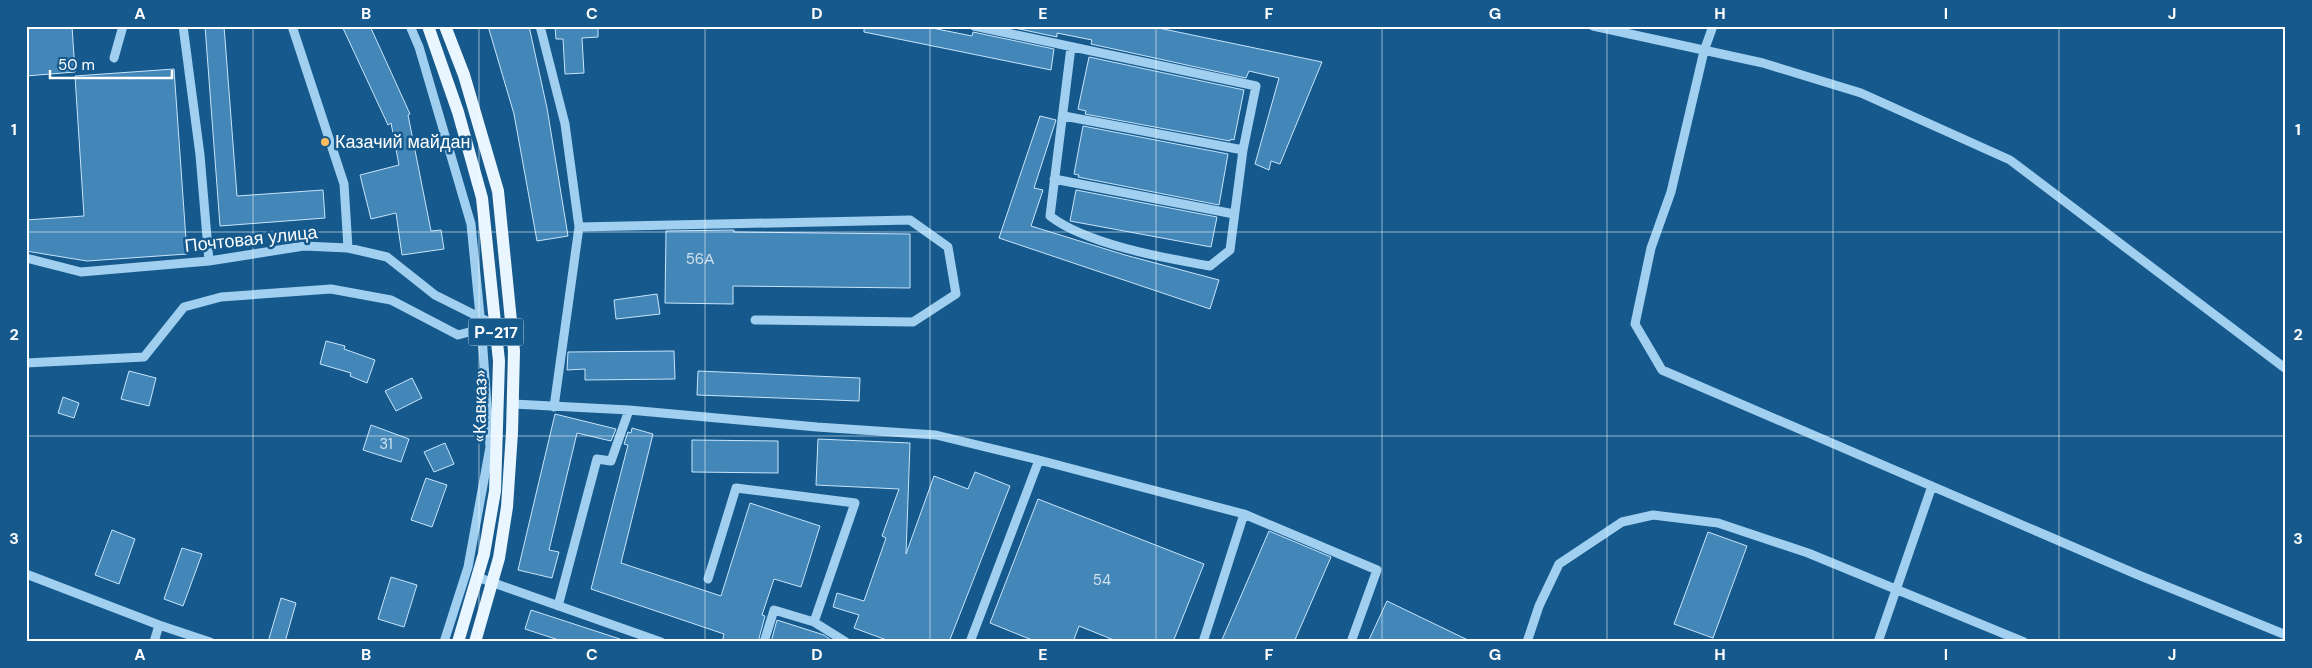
<svg xmlns="http://www.w3.org/2000/svg" width="2312" height="668" font-family="'DM Sans',sans-serif">
<rect width="100%" height="100%" fill="#165a8d"/>
<path fill="#4386b8" stroke="#c7e5fb" d="M26 26H72L75 72 26 76Z
M205 26H224L237 196 323 190 325 218 220 226Z
M342 26H370L410 114 408 115 431 231 441 230 444 249 402 255 396 213 371 219 360 175 399 165 391 123 388 125Z
M488 26H529L547 108 568 236 537 241 514 114Z
M555 26H598V37L582 38 584 73 565 74 563 39H556Z
M864 26H922L972 36 973 32 1054 49 1051 70 864 32Z
M1005 26H1149L1322 62 1280 164 1271 161 1269 170 1255 164 1279 78 1249 71 1246 78 1091 44 1092 40 1057 33V37Z
M1089 57 1244 90 1234 140 1231 139 1230 141 1085 114 1086 111 1078 109Z
M174 69 187 254 87 261 26 251V220L84 216 75 76Z
M1040 116 1056 120 1034 188 1043 190 1031 226 1125 255 1219 280 1210 309 999 238Z
M1083 126 1228 154 1219 205 1078 177 1079 175 1074 174Z
M1076 190 1217 217 1211 247 1070 221Z
M734 230V232L910 234V288L733 286V304L665 303 666 231Z
M657 294 660 314 616 319 614 300Z
M326 341 345 346 344 349 375 360 367 383 350 376 351 373 320 364Z
M674 351 675 379 585 380V369L567 370 568 352Z
M129 371 156 378 149 406 121 399Z
M698 371 860 378 859 401 697 395Z
M412 378 422 398 396 411 385 391Z
M63 397 79 403 74 418 58 413Z
M555 414 616 429 611 441 577 433 549 550 559 552 552 578 518 570Z
M371 425 409 439 401 462 363 450Z
M632 428 653 434 621 563 721 596 750 503 820 526 801 587 774 579 762 615 765 616 758 642H722L724 634 591 589 628 445 624 444 628 432 631 433Z
M818 439 910 443 906 554 934 476 968 489 975 472 1010 486 949 642H892L854 628 859 615 833 607 837 593 864 601 886 538 882 536 899 489 816 485Z
M692 440 778 441V473L692 472Z
M445 443 454 464 434 472 424 452Z
M426 478 447 485 432 527 411 520Z
M1038 499 1204 564 1173 642H1119L1079 626 1073 642H1037L990 623Z
M112 530 135 539 119 584 95 575Z
M1269 531 1331 557 1294 642H1221Z
M1708 532 1747 546 1713 638 1674 624Z
M182 548 202 554 183 606 164 599Z
M391 577 417 585 404 627 378 619Z
M281 598 296 603 285 642H268Z
M1387 601 1472 642H1368Z
M531 610 620 639 619 642H565L525 629Z
M777 620 824 635 834 642H771Z"/>
<g fill="none" stroke-linecap="round" stroke-linejoin="round">
<path stroke="#a1cfef" stroke-width="9" d="M183 26 200 155 209 261
M292 26 344 184 348 248
M410 26 419 47 471 224 482 336 490 447 468 567 444 642
M540 26 565 124 579 227
M974 26 1256 86 1243 150 1230 250 1210 266C1164 258 1086 244 1050 216L1071 47
M1593 26 1763 63 1861 93 2010 160 2286 369
M1713 26 1704 51 1671 192 1651 248 1635 324 1662 370 2136 574 2286 635
M114 58 123 26
M1064 116 1243 150
M1054 179 1234 214
M26 258 81 272 209 261 304 246 348 248 387 257 435 295 485 320
M26 363 144 357 184 307 221 297 331 289 391 300 458 335 495 325
M513 404 629 410 817 427 936 435 1039 460
M554 407 579 227 910 220 948 247 956 294 913 322 755 320
M1244 514 1377 570 1351 642
M26 574 159 625 210 642
M477 577 661 642
M708 579 736 488 855 503 814 622 774 610 764 642
M558 606 597 459 611 461 629 410
M814 622 846 642
M154 642 159 625
M970 642 1039 460 1244 514 1203 642
M1527 642 1539 606 1559 564 1622 522 1653 515 1718 523 1808 553 2024 642
M1878 642 1932 486"/>
<path stroke="#e9f5ff" stroke-width="12" d="M428 26 458 112 482 198 499 361 495 491 484 554 458 642
M445 26 464 75 498 191 514 351 512 432 507 507 499 558 475 642"/>
</g>
<path fill="none" stroke="#fff" stroke-width="1" stroke-opacity="0.55" d="M253 26V642M479 26V642M705 26V642M930 26V642M1156 26V642M1382 26V642M1607 26V642M1833 26V642M2059 26V642M26 232H2286M26 436H2286"/>
<circle fill="#ffbc5f" stroke="#165a8d" stroke-width="2" cx="325" cy="142" r="5"/>
<g text-anchor="middle" stroke-width="5" stroke-linejoin="round" paint-order="stroke">
<g font-size="15" fill="#d0e1ed">
<text x="700" y="264">56А</text>
<text x="386" y="449">31</text>
<text x="1102" y="585">54</text>
</g>
<rect fill="#165a8d" stroke="#b9cedd" stroke-width="1" x="468.5" y="318.5" width="55" height="27" rx="4"/>
<g font-size="16" font-weight="bold" fill="#fff">
<text x="496" y="338">Р-217</text>
</g>
<g font-size="18" fill="#fff" stroke="#165a8d" text-anchor="start">
<text x="335" y="148">Казачий майдан</text>
</g>
<g font-size="18" fill="#fff" stroke="#165a8d">
<text transform="translate(251 239) rotate(-6)" y="6">Почтовая улица</text>
<text transform="translate(480 406) rotate(-89)" y="6">«Кавказ»</text>
</g>
</g>
<rect width="2312" height="668" fill="none" stroke="#165a8d" stroke-width="55"/>
<path d="M50 70v8h122v-8" fill="none" stroke="#ffffff" stroke-width="2.5"/>
<text x="58" y="70" font-size="15" fill="#ffffff" stroke="#165a8d" stroke-width="4" paint-order="stroke">50 m</text>
<rect x="28" y="28" width="2256" height="612" fill="none" stroke="#fff" stroke-width="2"/>
<g font-size="16" text-anchor="middle" font-weight="bold" fill="#fff">
<text x="140" y="19">A</text>
<text x="366" y="19">B</text>
<text x="592" y="19">C</text>
<text x="817" y="19">D</text>
<text x="1043" y="19">E</text>
<text x="1269" y="19">F</text>
<text x="1495" y="19">G</text>
<text x="1720" y="19">H</text>
<text x="1946" y="19">I</text>
<text x="2172" y="19">J</text>
<text x="14" y="135">1</text>
<text x="2298" y="135">1</text>
<text x="14" y="340">2</text>
<text x="2298" y="340">2</text>
<text x="14" y="544">3</text>
<text x="2298" y="544">3</text>
<text x="140" y="660">A</text>
<text x="366" y="660">B</text>
<text x="592" y="660">C</text>
<text x="817" y="660">D</text>
<text x="1043" y="660">E</text>
<text x="1269" y="660">F</text>
<text x="1495" y="660">G</text>
<text x="1720" y="660">H</text>
<text x="1946" y="660">I</text>
<text x="2172" y="660">J</text>
</g>
</svg>
